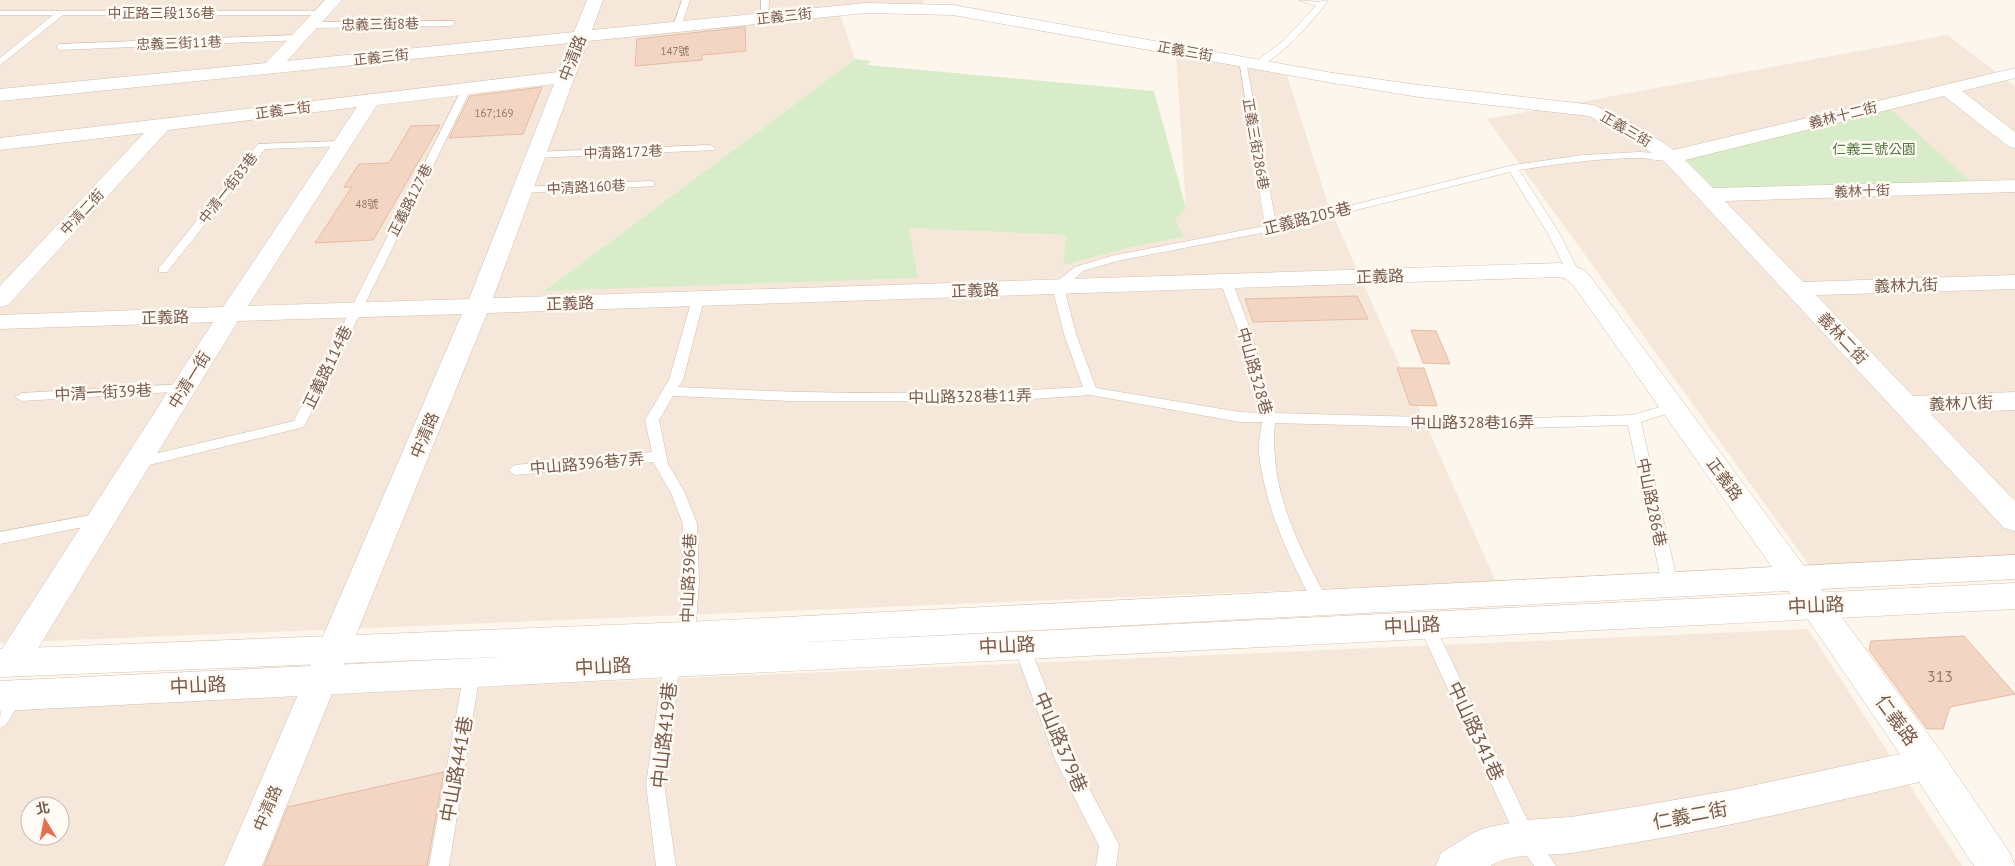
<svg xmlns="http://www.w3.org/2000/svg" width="2015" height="866" font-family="'PT Sans','Noto Sans TC',sans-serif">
<rect width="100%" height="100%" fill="#fdf6ec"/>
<path fill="#f5e8da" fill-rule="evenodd" d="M0 0H924L922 5 838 8 855 59 545 290 917 278 909 228 1066 235 1063 264 1132 247 1184 237 1175 220 1186 207 1176 56 1287 75 1328 204 1496 582 0 643Z
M1947 35 2015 86V562L1814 572 1487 119Z
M1808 629 1962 866H0V708ZM30 806H60V836H30Z"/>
<path fill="#d8ecc9" d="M855 59 871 61 867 65 1154 91 1186 208 1175 220 1184 237 1132 247 1063 265 1066 235 909 228 918 278 544 291Z
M1885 104 1977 187 1708 195 1671 157Z"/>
<path fill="#f3d5c3" stroke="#e6bba3" d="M745 27 746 51 702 55V60L635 66 637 39Z
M542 87 523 134 449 138 470 96Z
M440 125 373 240 315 243 352 187H344L359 164 389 163 411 126Z
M1357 296 1368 319 1253 322 1245 299Z
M1411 330 1436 331 1450 364 1423 363Z
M1397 368H1424L1437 406 1410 405Z
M1964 636 2015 694 1950 707 1943 729H1927L1869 650 1871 641Z
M444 772 427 866H264L288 807Z"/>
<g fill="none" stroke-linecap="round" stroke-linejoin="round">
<g stroke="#d1beb0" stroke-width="1">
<path id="service" d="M682 0H690L681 27 677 30 673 27Z
M761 0H769L768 20 761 18Z
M1299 0 1319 2 1328 0C1319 15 1272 68 1255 66V62L1283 41 1316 6Z
M0 11H322L326 13 322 15H63L0 65V58L53 15H0Z
M454 21V25L451 26 310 28 306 25 310 22Z
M298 35 302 38 301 40 60 50 56 47 60 44Z
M1239 59 1246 61 1276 224 1513 165 1583 155 1639 152 1671 154 1676 157C1668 164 1649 158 1639 158 1599 158 1559 164 1519 170L1560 234 1580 274 1574 277 1568 274 1548 234 1510 172 1271 231 1117 261 1083 271 1064 288 1076 334 1096 388 1240 412 1261 413 1238 329 1220 281 1226 277 1232 281 1250 329 1274 413 1494 419 1633 415 1673 403 1678 404 1680 407 1678 410 1641 422 1678 584 1676 588 1670 590 1664 588 1662 584 1628 425 1494 429 1275 423C1269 491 1298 544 1329 603L1327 607 1321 609 1315 607C1290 559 1265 509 1259 453 1258 443 1261 432 1262 422H1240L1091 395 1002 401H791L673 396 659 420 668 464 685 493 697 524 699 582 695 635 693 640 687 642 681 640 679 635 683 582V524L671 493 653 462 515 475 508 470 515 465 652 452 645 420 669 380 692 299 698 295 704 299 683 380 678 387C813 394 948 396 1083 387L1064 334 1052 287 1054 284 1075 267 1111 256 1265 226Z
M463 87 471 89 304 427 137 468 132 467 130 463 132 459 137 458 294 421Z
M342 141 347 144 346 146 265 149 167 272H159V268L258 144Z
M710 145 715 148 714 150 535 158 530 155 535 152Z
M650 181 654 182V186L522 193 517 190 522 187Z
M184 384 191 388 189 391 22 401 15 397 22 393Z
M102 513 107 514 109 518 107 522 0 544V532Z
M1426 617 1432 619 1434 624 1533 832 1556 866H1534L1519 844 1418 624 1420 619Z
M1021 637 1027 639 1029 644 1072 756 1119 845 1116 866H1096L1099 846 1055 759 1013 644 1015 639Z
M672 655 678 657 680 662 664 784 676 866H656L646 784 664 662 666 657Z
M472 665 478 667 480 672 449 866H429L464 672 466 667Z
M15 688 21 690 24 695 6 725 0 728C0 713 0 694 15 688Z"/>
</g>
<g stroke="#d1beb0" stroke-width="1">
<path id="minor" d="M325 0H342L287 61 574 32 587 0H603L592 30 866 3 953 5 1333 73 1419 85 1594 105 1636 125 1674 150 2015 68V78L1962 91 2015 132V148L2008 146 1944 96 1685 160 1713 188 2015 180V192L1725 201 1803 282 2015 275V289L1816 295 1913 396 2015 392V410L1930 413 2015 501V531L2004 528 1664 161 1622 133 1589 116 1419 97 1333 83 953 15 866 13 588 41 493 298 1560 263 1582 269 1590 276 1942 753 2010 853 2015 866H1974L1919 782C1823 804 1728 827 1632 843 1612 846 1592 850 1572 853 1546 856 1512 852 1490 866H1436L1441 853 1475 832 1489 827 1526 820 1571 817 1634 807 1732 790 1900 754 1781 580 1574 286 1566 279 1559 277 487 313 262 866H224L462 314 238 321 23 673 11 677 0 673V652L213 322 0 329V315L223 307 357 107 168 130 8 305 0 307V286L144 133 0 150V138L558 72 570 43 0 101V89L266 63ZM554 84 469 299 248 306 377 105Z"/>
</g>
<g stroke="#d6c0b0" stroke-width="1">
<path id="secondary" d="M2015 555V579L789 643 2015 583V609L0 711V681L520 656 0 677V649L687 622Z"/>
</g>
<use href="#service" fill="#fff" fill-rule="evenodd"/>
<use href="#minor" fill="#fff" fill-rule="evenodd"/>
<use href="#secondary" fill="#fff" fill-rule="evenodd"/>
</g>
<g text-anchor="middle" stroke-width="5" stroke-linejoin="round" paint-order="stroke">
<g font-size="11" fill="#987a6a">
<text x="675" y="55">147號</text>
<text x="494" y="117">167;169</text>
<text x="367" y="208">48號</text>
</g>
<g font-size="14" fill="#7a5c4d" stroke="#fffaf3">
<text x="161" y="18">中正路三段136巷</text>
<text transform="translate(784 16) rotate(-6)" y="5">正義三街</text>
<text transform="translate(380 24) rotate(-1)" y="5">忠義三街8巷</text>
<text transform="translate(179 43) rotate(-2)" y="5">忠義三街11巷</text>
<text transform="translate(1185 51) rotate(10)" y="5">正義三街</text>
<text transform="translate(381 57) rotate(-6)" y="5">正義三街</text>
<text transform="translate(283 110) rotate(-7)" y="5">正義二街</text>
<text transform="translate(1843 115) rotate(-14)" y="5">義林十二街</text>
<text transform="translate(1626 129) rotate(30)" y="5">正義三街</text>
<text transform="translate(1256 144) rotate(80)" y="5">正義三街286巷</text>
<text transform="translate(623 152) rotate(-2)" y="5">中清路172巷</text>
<text transform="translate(586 187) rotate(-3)" y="5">中清路160巷</text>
<text transform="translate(228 188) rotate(-52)" y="5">中清一街83巷</text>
<text transform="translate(1862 191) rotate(-2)" y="5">義林十街</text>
<text transform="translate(410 200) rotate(-63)" y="5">正義路127巷</text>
<text transform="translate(82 212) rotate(-47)" y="5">中清二街</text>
</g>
<g font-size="14" fill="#537a41" stroke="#fffaf3">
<text x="1874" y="154">仁義三號公園</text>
</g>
<g font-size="16" fill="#7a5c4d" stroke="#fffaf3">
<text transform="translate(572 58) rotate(-69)" y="6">中清路</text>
<text transform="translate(1307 218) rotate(-14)" y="6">正義路205巷</text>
<text transform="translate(1380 276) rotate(-2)" y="6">正義路</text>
<text transform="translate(1906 285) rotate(-2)" y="6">義林九街</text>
<text transform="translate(975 290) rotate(-2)" y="6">正義路</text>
<text transform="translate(570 303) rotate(-2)" y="6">正義路</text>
<text transform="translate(165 317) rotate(-2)" y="6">正義路</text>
<text transform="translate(1843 338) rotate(47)" y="6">義林二街</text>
<text transform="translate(327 367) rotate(-64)" y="6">正義路114巷</text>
<text transform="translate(1255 371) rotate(74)" y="6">中山路328巷</text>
<text transform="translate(189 380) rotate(-58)" y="6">中清一街</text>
<text transform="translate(103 392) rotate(-3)" y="6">中清一街39巷</text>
<text transform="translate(970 396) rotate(-1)" y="6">中山路328巷11弄</text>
<text transform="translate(1961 403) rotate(-2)" y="6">義林八街</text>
<text x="1472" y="428">中山路328巷16弄</text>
<text transform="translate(424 435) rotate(-67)" y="6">中清路</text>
<text transform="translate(587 463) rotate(-5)" y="6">中山路396巷7弄</text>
<text transform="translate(1725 479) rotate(54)" y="6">正義路</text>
<text transform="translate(1652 502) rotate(78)" y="6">中山路286巷</text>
<text transform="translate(688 578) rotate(-88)" y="6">中山路396巷</text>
<text transform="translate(267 808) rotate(-67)" y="6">中清路</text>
</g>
<g font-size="16" fill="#987a6a">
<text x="1940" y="682">313</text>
</g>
<g font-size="19" fill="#7a5c4d" stroke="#fffaf3">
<text transform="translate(1816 605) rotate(-3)" y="7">中山路</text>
<text transform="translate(1412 625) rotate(-3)" y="7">中山路</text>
<text transform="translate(1007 645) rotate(-3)" y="7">中山路</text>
<text transform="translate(603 666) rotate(-3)" y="7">中山路</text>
<text transform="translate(198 685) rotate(-3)" y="7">中山路</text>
<text transform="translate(1897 720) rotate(54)" y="7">仁義路</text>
<text transform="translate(1476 731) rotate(65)" y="7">中山路341巷</text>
<text transform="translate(664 735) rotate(-84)" y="7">中山路419巷</text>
<text transform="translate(1061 742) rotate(67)" y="7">中山路379巷</text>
<text transform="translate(456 769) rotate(-80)" y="7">中山路441巷</text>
<text transform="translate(1690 815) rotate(-11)" y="7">仁義二街</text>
</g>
</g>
<g transform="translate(45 821) rotate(350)"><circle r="24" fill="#fffaf3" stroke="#cabbb1"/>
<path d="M0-4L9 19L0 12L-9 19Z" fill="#e76f51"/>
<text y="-8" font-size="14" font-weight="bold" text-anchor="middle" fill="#7a5c4d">北</text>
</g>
</svg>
